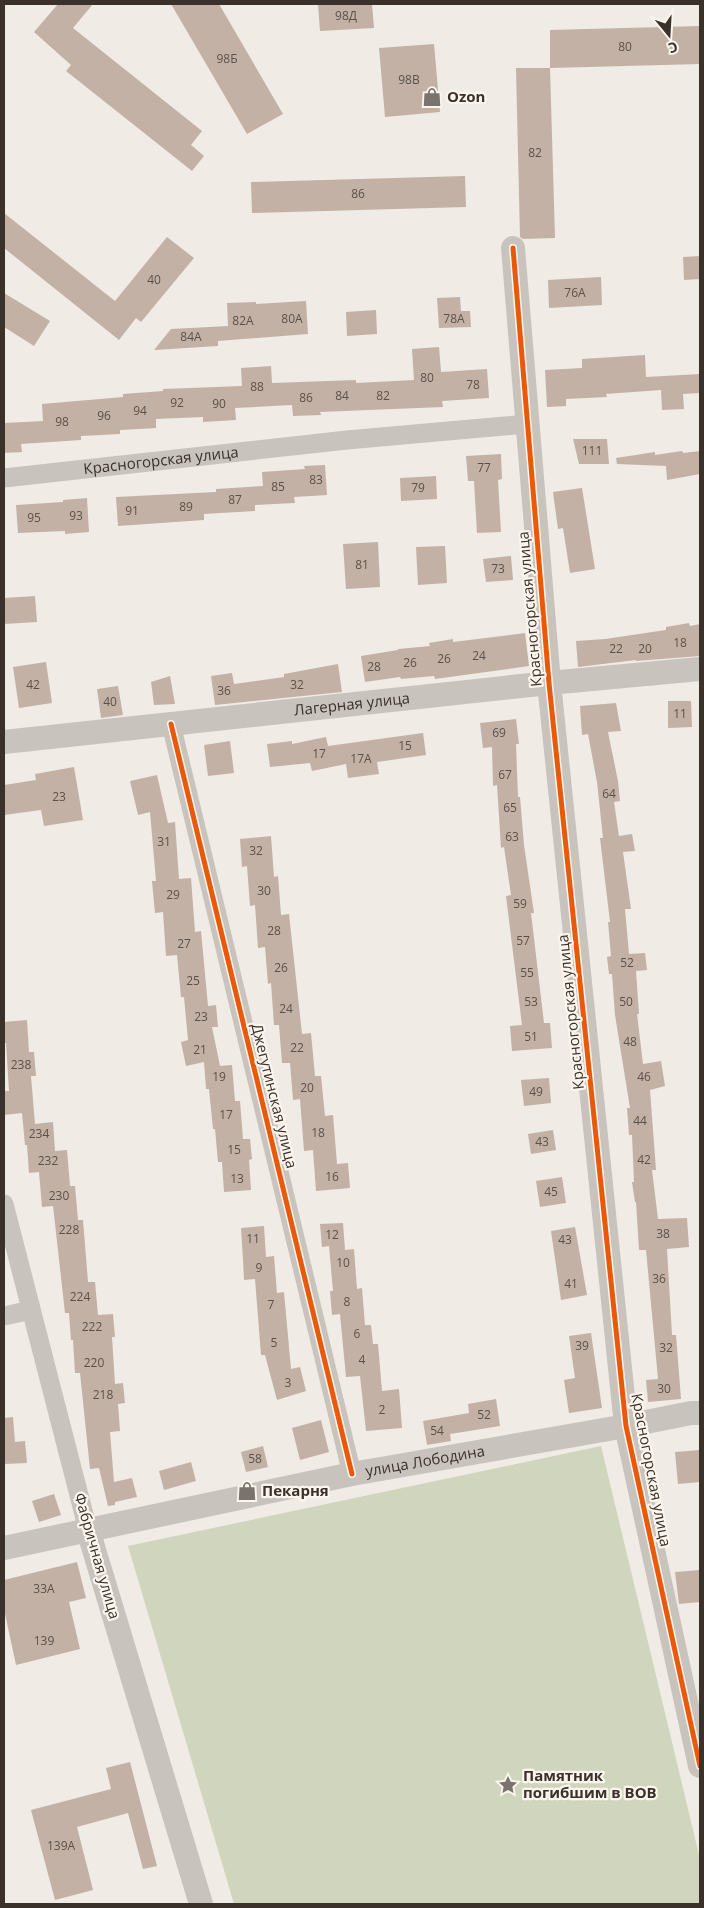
<svg xmlns="http://www.w3.org/2000/svg" width="704" height="1908" font-family="'Open Sans',sans-serif">
<rect width="100%" height="100%" fill="#f0ebe4"/>
<path fill="#d0d6be" d="M601 1446 700 1859V1904H234L128 1546Z"/>
<path fill="#c3b1a6" d="M58 4H93L73 28 202 131 191 145 204 156 192 171 66 71 71 65 34 32Z
M171 4H219L283 114 247 134Z
M318 4H372L374 28 320 31Z
M700 26V64L550 68V30Z
M434 44 440 112 385 117 379 48Z
M516 68H550L555 238 523 239 520 237Z
M465 176 466 207 252 213 251 182Z
M4 213 115 301 167 237 194 258 141 322 136 318 119 340 4 248Z
M700 256V279L684 280 683 257Z
M601 277 602 305 549 308 548 280Z
M4 293 50 321 34 346 4 327Z
M460 297 461 311H470L471 327 439 328 437 298Z
M306 301 308 334 218 341V346L154 350 171 329 228 326 227 303 256 302V304Z
M376 310 377 334 347 336 346 312Z
M439 347 441 372 487 369 489 398 442 401 443 407 320 412 321 415 293 416 292 405 235 408 236 420 203 422V417L156 419V428L120 430V434L81 436V440L21 444 22 452 4 453V423L43 421 42 404 123 397V394L163 391V389L242 386 241 368 271 366 272 383 356 380V383L414 380 412 349Z
M645 355 646 377 700 374V393L683 394 684 409 662 410 661 390 606 394 607 397 566 399V406L547 407 545 370 582 368V359Z
M573 439H607L609 464H579Z
M682 451 683 453 700 451V474L667 480 666 466 617 464 616 458 655 452V455Z
M501 454 502 479 498 480 501 532 477 533 474 481H468L466 456Z
M325 465 327 495 294 497 295 503 255 505V511L204 514V520L118 526 116 497 216 492V489L263 486 262 472 305 469 304 466Z
M436 476 437 499 401 501 400 478Z
M582 488 595 569 570 573 563 528 558 529 553 492Z
M87 498 89 532 65 534V531L18 533 16 505 63 502V500Z
M378 542 380 587 346 589 343 544Z
M445 546 447 583 418 585 416 547Z
M511 556 513 580 486 582 483 559Z
M35 596 37 622 4 624V598Z
M689 623 690 626 700 624V656L636 661V660L578 667 576 641 605 639 666 630V627Z
M525 633 529 666 435 679 434 676 401 679 400 677 365 682 361 656 398 650V649L430 646 429 643 453 639V642Z
M46 662 52 703 19 708 13 667Z
M338 664 342 692 215 705 211 676 232 673 234 684 284 677V674Z
M170 676 175 704 154 705 151 682Z
M118 686 123 715 101 718 97 689Z
M668 701H691L692 727 668 728Z
M616 703 621 731 608 732 618 781 620 801 614 802 619 836 632 834 635 851 623 852 631 909H625L629 954 645 953 647 970 636 971 639 1014H637L643 1064 661 1061 665 1086 650 1090 656 1170H652L658 1219 687 1218 689 1247 667 1249 672 1335H676L681 1399 648 1402 646 1380 658 1379 646 1250H639L636 1202H635L632 1182H634L632 1135H629L627 1108H630L615 1015 612 974H609L607 957 611 956 608 922H610L600 838H603L597 782 588 734 582 735 580 706Z
M516 719 519 744H516L518 797H520L524 845 534 913H531L544 1023H550L552 1048 512 1051 510 1026 522 1025 506 896 511 895 504 847 501 848 497 785 493 786 492 747 483 748 480 723Z
M423 733 426 755 377 762 379 774 348 778 346 764 312 771 310 763 270 767 267 744 292 741V744L326 737 328 746Z
M230 741 234 773 208 776 204 745Z
M74 767 83 820 44 826 41 810 4 815V785L36 780 35 774Z
M157 775 168 823 175 822 179 879 191 878 195 932 201 931 208 1006 216 1005 218 1027H212L220 1066 232 1065 235 1101H240L243 1139H250L252 1159 249 1160 251 1190 224 1192 222 1162H218L215 1129H213L209 1089H206L204 1062 186 1066 181 1042 188 1040 184 997H181L177 955 166 956 163 912 155 913 152 881H156L150 812 138 815 130 781Z
M271 836 274 877 278 876 281 915 289 914 302 1034 311 1033 315 1076H321L325 1116 333 1115 337 1164 348 1163 350 1188 316 1191 313 1150 304 1151 300 1099 293 1100 290 1063H282L279 1025H274L271 983 268 984 265 947 258 948 255 905 250 906 247 866 242 867 240 839Z
M27 1020 29 1052H34L36 1076H31L35 1124 53 1122 55 1151 67 1150 70 1186H75L78 1220H83L88 1282H95L98 1315 113 1314 115 1337H112L115 1384 123 1383 125 1403 118 1404 120 1431 110 1432 114 1482 132 1478 137 1497 115 1502V1505L108 1506 99 1468 90 1469 80 1373H75L73 1340H71L69 1313H65L53 1206 42 1207 39 1172 29 1173 27 1145H25L22 1113 4 1115V1091H9L6 1043H4V1022Z
M549 1078 551 1103 524 1106 521 1080Z
M553 1130 556 1150 531 1154 528 1134Z
M562 1177 566 1203 540 1207 536 1181Z
M343 1223 345 1250 354 1249 357 1289 362 1288 365 1325H371L373 1344H378L382 1391 399 1389 402 1428 366 1431 360 1376 346 1377 340 1314 332 1315 330 1291H333L329 1246 322 1247 320 1224Z
M264 1226 266 1257 274 1256 277 1293 284 1292 291 1369 300 1367 306 1391 277 1400 265 1355H261L255 1279 244 1280 243 1259 241 1228Z
M575 1227 587 1295 561 1300 551 1231Z
M591 1333 602 1408 569 1413 564 1380 575 1378 569 1336Z
M496 1399 500 1426 450 1434 451 1441 427 1445 423 1421 469 1413 468 1404Z
M13 1417 15 1442 25 1441 27 1463 4 1464V1418Z
M321 1420 329 1452 300 1460 292 1428Z
M263 1446 268 1467 246 1472 241 1452Z
M700 1450V1482L678 1484 675 1452Z
M191 1462 196 1481 164 1490 159 1471Z
M54 1494 61 1515 39 1522 32 1501Z
M77 1562 86 1598 69 1602 80 1649 16 1665 4 1609V1580Z
M700 1570V1602L679 1604 675 1572Z
M130 1762 157 1866 143 1869 128 1813 77 1827 93 1890 55 1900 31 1810 111 1789 106 1768Z"/>
<g fill="none" stroke-linecap="round" stroke-linejoin="round">
<g stroke="#c9c3bd" stroke-width="19">
<path id="s1" d="M4 478 347 440 527 424"/>
<path d="M171 724 352 1474"/>
<path d="M4 1204 88 1530"/>
<path d="M4 1316 31 1310"/>
</g>
<g stroke="#c9c3bd" stroke-width="24">
<path d="M513 248 549 683 626 1426 700 1766"/>
<path id="s2" d="M4 742 549 683 700 669"/>
<path d="M88 1530 201 1904"/>
<path id="s3" d="M4 1548 352 1474 626 1426 691 1413H700"/>
</g>
<g stroke="#fbf5ed" stroke-width="8">
<path id="cycleway" d="M513 248 549 683 626 1426 700 1766
M171 724 352 1474"/>
</g>
<use href="#cycleway" stroke="#e8590c" stroke-width="5"/>
</g>
<defs>
<g id="shop-bare" transform="scale(1.5)"><path d="M-5-2.5h2.3a2.7 3.5 0 0 1 5.4 0H5L5.5 6h-11ZM-1.5-2.5h3a1.5 2.3 0 0 0-3 0Z" fill="#7a726c" stroke="#fbf5ed" stroke-width="2.5" paint-order="stroke"/></g>
<g id="sight-bare" transform="scale(1.5)"><path d="M0-6L1.8-2.2L6-1.7L2.9 1.2L3.7 5.4L0 3.3L-3.7 5.4L-2.9 1.2L-6-1.7L-1.8-2.2Z" fill="#7a726c" stroke="#fbf5ed" stroke-width="2.5" paint-order="stroke"/></g>
</defs>
<g fill-rule="evenodd">
<use href="#shop-bare" x="432" y="97"/>
<use href="#shop-bare" x="247" y="1491"/>
<use href="#sight-bare" x="508" y="1785"/>
</g>
<g text-anchor="middle" stroke-width="4.5" stroke-linejoin="round" paint-order="stroke">
<g font-size="12" fill="#5c514a">
<text x="346" y="20">98Д</text>
<text x="625" y="51">80</text>
<text x="227" y="63">98Б</text>
<text x="409" y="84">98В</text>
<text x="535" y="157">82</text>
<text x="358" y="198">86</text>
<text x="154" y="284">40</text>
<text x="575" y="297">76А</text>
<text x="292" y="323">80А</text>
<text x="454" y="323">78А</text>
<text x="243" y="325">82А</text>
<text x="191" y="341">84А</text>
<text x="427" y="382">80</text>
<text x="473" y="389">78</text>
<text x="257" y="391">88</text>
<text x="342" y="400">84</text>
<text x="383" y="400">82</text>
<text x="306" y="402">86</text>
<text x="177" y="407">92</text>
<text x="219" y="408">90</text>
<text x="140" y="415">94</text>
<text x="104" y="420">96</text>
<text x="62" y="426">98</text>
<text x="592" y="455">111</text>
<text x="484" y="472">77</text>
<text x="316" y="484">83</text>
<text x="278" y="491">85</text>
<text x="418" y="492">79</text>
<text x="235" y="504">87</text>
<text x="186" y="511">89</text>
<text x="132" y="515">91</text>
<text x="76" y="520">93</text>
<text x="34" y="522">95</text>
<text x="362" y="569">81</text>
<text x="498" y="573">73</text>
<text x="680" y="647">18</text>
<text x="616" y="653">22</text>
<text x="645" y="653">20</text>
<text x="479" y="660">24</text>
<text x="444" y="663">26</text>
<text x="410" y="667">26</text>
<text x="374" y="671">28</text>
<text x="33" y="689">42</text>
<text x="297" y="689">32</text>
<text x="224" y="695">36</text>
<text x="110" y="706">40</text>
<text x="680" y="718">11</text>
<text x="499" y="737">69</text>
<text x="405" y="750">15</text>
<text x="319" y="758">17</text>
<text x="361" y="763">17А</text>
<text x="505" y="779">67</text>
<text x="609" y="798">64</text>
<text x="59" y="801">23</text>
<text x="510" y="812">65</text>
<text x="512" y="841">63</text>
<text x="164" y="846">31</text>
<text x="256" y="855">32</text>
<text x="264" y="895">30</text>
<text x="173" y="899">29</text>
<text x="520" y="908">59</text>
<text x="274" y="935">28</text>
<text x="523" y="945">57</text>
<text x="184" y="948">27</text>
<text x="627" y="967">52</text>
<text x="281" y="972">26</text>
<text x="527" y="977">55</text>
<text x="193" y="985">25</text>
<text x="531" y="1006">53</text>
<text x="626" y="1006">50</text>
<text x="286" y="1013">24</text>
<text x="201" y="1021">23</text>
<text x="531" y="1041">51</text>
<text x="630" y="1046">48</text>
<text x="297" y="1052">22</text>
<text x="200" y="1054">21</text>
<text x="21" y="1069">238</text>
<text x="219" y="1081">19</text>
<text x="644" y="1081">46</text>
<text x="307" y="1092">20</text>
<text x="536" y="1096">49</text>
<text x="226" y="1119">17</text>
<text x="640" y="1125">44</text>
<text x="318" y="1137">18</text>
<text x="39" y="1138">234</text>
<text x="542" y="1146">43</text>
<text x="234" y="1154">15</text>
<text x="644" y="1164">42</text>
<text x="48" y="1165">232</text>
<text x="332" y="1181">16</text>
<text x="237" y="1183">13</text>
<text x="551" y="1196">45</text>
<text x="59" y="1200">230</text>
<text x="69" y="1234">228</text>
<text x="663" y="1238">38</text>
<text x="332" y="1239">12</text>
<text x="253" y="1243">11</text>
<text x="565" y="1244">43</text>
<text x="343" y="1267">10</text>
<text x="259" y="1272">9</text>
<text x="659" y="1283">36</text>
<text x="571" y="1288">41</text>
<text x="80" y="1301">224</text>
<text x="347" y="1306">8</text>
<text x="271" y="1309">7</text>
<text x="92" y="1331">222</text>
<text x="357" y="1338">6</text>
<text x="274" y="1347">5</text>
<text x="582" y="1350">39</text>
<text x="666" y="1352">32</text>
<text x="362" y="1364">4</text>
<text x="94" y="1367">220</text>
<text x="288" y="1387">3</text>
<text x="664" y="1393">30</text>
<text x="103" y="1399">218</text>
<text x="382" y="1414">2</text>
<text x="484" y="1419">52</text>
<text x="437" y="1435">54</text>
<text x="255" y="1463">58</text>
<text x="44" y="1593">33А</text>
<text x="44" y="1645">139</text>
<text x="61" y="1850">139А</text>
</g>
<g font-size="15" font-weight="bold" fill="#3a312b" stroke="#fbf5ed" text-anchor="start">
<text x="447" y="102">Ozon</text>
<text x="262" y="1496">Пекарня</text>
<text x="523" y="1781">Памятник<tspan x="523" dy="17">погибшим в ВОВ</tspan></text>
</g>
<g font-size="15" fill="#3a312b" stroke="#fbf5ed">
<text dy="5" stroke="none"><textPath href="#s1" startOffset="158">Красногорская улица</textPath></text>
<text transform="translate(530 609) rotate(-95)" y="5">Красногорская улица</text>
<text dy="5" stroke="none"><textPath href="#s2" startOffset="350">Лагерная улица</textPath></text>
<text transform="translate(571 1012) rotate(-96)" y="5">Красногорская улица</text>
<text transform="translate(274 1096) rotate(76)" y="5">Джегутинская улица</text>
<text dy="5" stroke="none"><textPath href="#s3" startOffset="430">улица Лободина</textPath></text>
<text transform="translate(651 1470) rotate(79)" y="5">Красногорская улица</text>
<text transform="translate(97 1556) rotate(74)" y="5">Фабричная улица</text>
</g>
</g>
<rect width="704" height="1908" fill="none" stroke="#3a312b" stroke-width="10"/>
<g transform="translate(669 35) rotate(162)" stroke="#fbf5ed" stroke-width="4" paint-order="stroke">
<path d="M0-4L9 19L0 12L-9 19Z" fill="#3a312b"/>
<text y="-8" font-size="14" font-weight="bold" text-anchor="middle" fill="#3a312b">С</text>
</g>
</svg>
